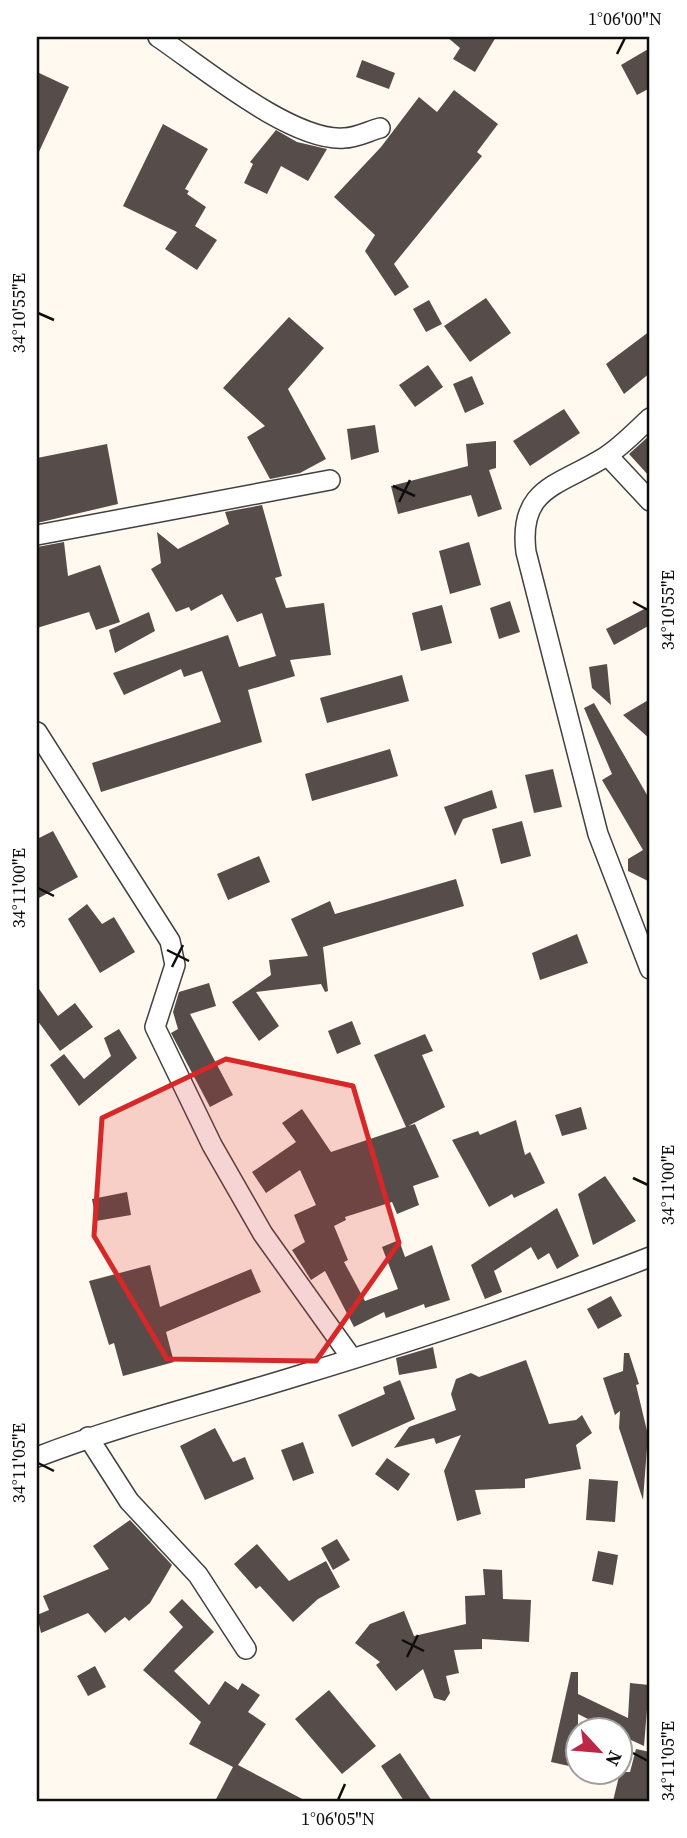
<svg xmlns="http://www.w3.org/2000/svg" width="687" height="1838" font-family="'Source Serif 4',serif">
<rect width="100%" height="100%" fill="#fff9ef"/>
<path fill="#564d4a" d="M447 37H496L475 72 453 59 460 48Z
M650 48V88L637 95 621 65Z
M362 60 395 73 389 89 356 77Z
M37 72 69 87 37 156Z
M454 90 498 124 477 152 482 156 394 264 409 287 395 296 365 251 375 235 334 197 381 147 419 97 437 112Z
M163 124 208 149 185 189 189 191 187 194 206 207 195 226 217 240 197 270 165 249 177 232 123 206Z
M276 130 297 142 327 149 308 181 281 166 267 194 244 183 253 164 250 162Z
M486 298 511 333 470 362 444 326Z
M429 300 442 324 426 332 413 309Z
M289 317 324 348 288 389 326 459 300 473 270 479 247 437 265 426 223 388Z
M650 331V373L624 394 606 364Z
M428 365 443 387 415 407 399 385Z
M472 376 484 404 465 413 453 384Z
M564 409 580 433 530 466 513 441Z
M375 425 379 452 351 460 347 429Z
M650 435V477L629 454Z
M496 441V468L489 470 502 509 478 517 471 495 398 514 391 486 468 466 466 444Z
M107 444 118 504 37 523V458Z
M262 505 282 576 275 578 286 608 324 603 331 655 290 660 295 676 248 690 262 742 101 792 92 763 221 722 202 671 184 677 181 669 124 695 113 673 228 635 239 667 276 656 262 613 237 622 222 594 191 611 189 607 176 612 151 569 161 563 157 532 178 549 229 524 225 512Z
M64 542 68 576 100 565 120 622 96 630 89 612 37 628V547Z
M469 542 481 585 450 594 439 551Z
M510 601 520 632 499 639 490 608Z
M442 605 452 643 421 651 412 613Z
M650 606V625L614 645 606 629Z
M149 612 155 631 115 653 109 630Z
M607 664 611 705 592 688 589 667Z
M402 675 409 701 327 723 320 698Z
M650 699V739L623 715Z
M594 703 650 800V882L628 871V859L643 850 602 780 612 774 584 708Z
M390 749 398 776 312 801 305 774Z
M553 769 562 807 534 813 525 775Z
M492 790 497 808 463 819 455 836 444 807Z
M522 821 531 856 501 864 492 829Z
M53 831 78 877 37 899V839Z
M259 856 270 882 228 900 217 874Z
M456 879 464 906 323 947 328 991 325 992 321 984 256 992 279 1026 259 1041 232 1002 271 975 269 960 308 956 291 919 330 901 335 914Z
M87 904 102 924 114 917 135 952 100 973 68 919Z
M577 934 588 963 540 980 532 953Z
M209 983 216 1006 190 1014 233 1095 210 1107 171 1033 178 1029 173 1012 179 992Z
M37 986 58 1016 75 1003 93 1027 60 1051 37 1020Z
M352 1021 361 1044 337 1054 328 1031Z
M119 1029 137 1058 79 1106 50 1065 64 1054 84 1079 111 1056 104 1038Z
M425 1034 433 1051 422 1055 445 1107 408 1126 415 1124 439 1177 413 1186 419 1205 397 1214 392 1202 345 1217 346 1220 334 1226 348 1260 344 1262 365 1301 398 1289 382 1247 399 1240 405 1257 432 1245 450 1300 425 1308 424 1304 386 1318 384 1312 354 1327 325 1271 311 1280 292 1250 305 1242 294 1215 316 1205 300 1170 266 1193 252 1172 296 1142 282 1123 302 1109 331 1152 406 1127 374 1055Z
M581 1107 587 1129 562 1136 555 1115Z
M516 1120 525 1155 530 1152 545 1183 514 1198 512 1194 489 1207 452 1140 478 1131 480 1135Z
M605 1176 636 1221 593 1245 578 1194Z
M127 1192 131 1215 96 1221 92 1199Z
M557 1208 579 1256 557 1269 549 1253 538 1260 531 1247 494 1271 502 1292 485 1299 471 1265Z
M150 1265 160 1307 251 1269 261 1292 166 1332 174 1362 123 1376 114 1343 109 1345 89 1281Z
M611 1296 622 1316 598 1329 587 1309Z
M433 1347 437 1368 399 1375 396 1358Z
M624 1353H629L639 1384 636 1385 648 1435 643 1500 619 1428 620 1411 615 1415 603 1378 623 1371Z
M526 1360 549 1424 576 1420 582 1415 592 1433 576 1445 581 1469 525 1479V1488L475 1490 481 1514 457 1521 444 1471 461 1435 436 1444 434 1438 394 1448 409 1427 456 1410 451 1394 456 1379 471 1373 479 1377Z
M400 1380 415 1419 352 1447 338 1415 385 1394 383 1387Z
M215 1428 233 1462 245 1457 254 1479 205 1500 180 1446Z
M303 1442 314 1473 293 1481 281 1450Z
M387 1458 410 1474 398 1491 375 1474Z
M589 1479 618 1481 615 1522 586 1520Z
M130 1520 172 1565 150 1603 129 1621 125 1617 105 1633 88 1613 41 1633 37 1615 49 1610 43 1596 109 1569 93 1546Z
M337 1539 350 1560 333 1570 321 1548Z
M257 1544 289 1581 326 1561 340 1587 318 1599 293 1622 260 1586 256 1589 234 1564Z
M598 1551 618 1555 613 1585 592 1581Z
M483 1569 502 1570 503 1599 531 1600 529 1642 482 1639V1649L454 1650 459 1673 446 1676 450 1693 445 1701 434 1698 423 1669 396 1691 376 1665 380 1662 355 1643 370 1624 404 1611 414 1636 466 1624 465 1596 485 1595Z
M182 1599 214 1632 174 1671 209 1705 225 1681 238 1690 242 1683 260 1695 248 1712 266 1724 238 1765 306 1801H215L233 1767 189 1744 201 1722 143 1670 183 1627 169 1612Z
M95 1666 106 1687 88 1696 77 1676Z
M571 1672H578V1694L628 1718 630 1683 649 1685 644 1746 620 1735V1730H610L578 1714V1768L551 1762Z
M329 1690 376 1746 342 1774 295 1719Z
M636 1749 650 1752V1801H613L620 1772H630Z
M400 1753 432 1801H404L381 1766Z"/>
<g fill="none" stroke-linecap="round" stroke-linejoin="round">
<g stroke="#414141" stroke-width="22">
<path id="street" d="M158 37C201 66 292 142 344 138 356 138 369 131 380 128
M650 418C636 431 621 447 605 457 559 486 518 487 526 552L598 834 650 969
M608 456 650 501
M37 535 330 480
M37 732 170 941 175 965 155 1027 212 1145 263 1234 351 1357
M88 1437 129 1501 198 1575 246 1649
M37 1457C122 1424 210 1403 297 1376 415 1340 534 1302 650 1257"/>
</g>
<use href="#street" stroke="#fff" stroke-width="19"/>
</g>
<path fill="#d62828" fill-opacity="0.2" stroke="#d62828" stroke-width="5" stroke-linejoin="round" d="M226 1059 353 1086 399 1243 316 1361 167 1359 94 1236 102 1118Z"/>
<path fill="none" stroke="#0e0e0e" stroke-width="2.5" d="M617 54 625 38M38 313 54 320M393 486 415 496M399 502 410 480M633 602 648 610M38 888 54 896M167 950 189 961M172 967 183 945M633 1178 648 1185M38 1463 54 1471M402 1640 424 1651M407 1657 418 1635M633 1753 648 1761M338 1800 345 1784"/>
<rect width="687" height="1838" fill="none" stroke="#ffffff" stroke-width="77"/>
<g transform="translate(599 1751) rotate(116)"><circle r="33" fill="#ffffff" stroke="#9f9f9f" stroke-width="2"/>
<path d="M0-5L12 26L0 18L-12 26Z" fill="#bc2846"/>
<text y="-10" font-size="19" font-weight="bold" text-anchor="middle" fill="#0e0e0e">N</text>
</g>
<rect x="38" y="38" width="610" height="1762" fill="none" stroke="#0e0e0e" stroke-width="2.5"/>
<g font-size="18" text-anchor="middle" fill="#0e0e0e">
<text x="625" y="25">1°06'00"N</text>
<text transform="translate(19 313) rotate(-90)" y="6">34°10'55"E</text>
<text transform="translate(668 610) rotate(-90)" y="6">34°10'55"E</text>
<text transform="translate(19 888) rotate(-90)" y="6">34°11'00"E</text>
<text transform="translate(668 1185) rotate(-90)" y="6">34°11'00"E</text>
<text transform="translate(19 1463) rotate(-90)" y="6">34°11'05"E</text>
<text transform="translate(668 1761) rotate(-90)" y="6">34°11'05"E</text>
<text x="338" y="1825">1°06'05"N</text>
</g>
</svg>
